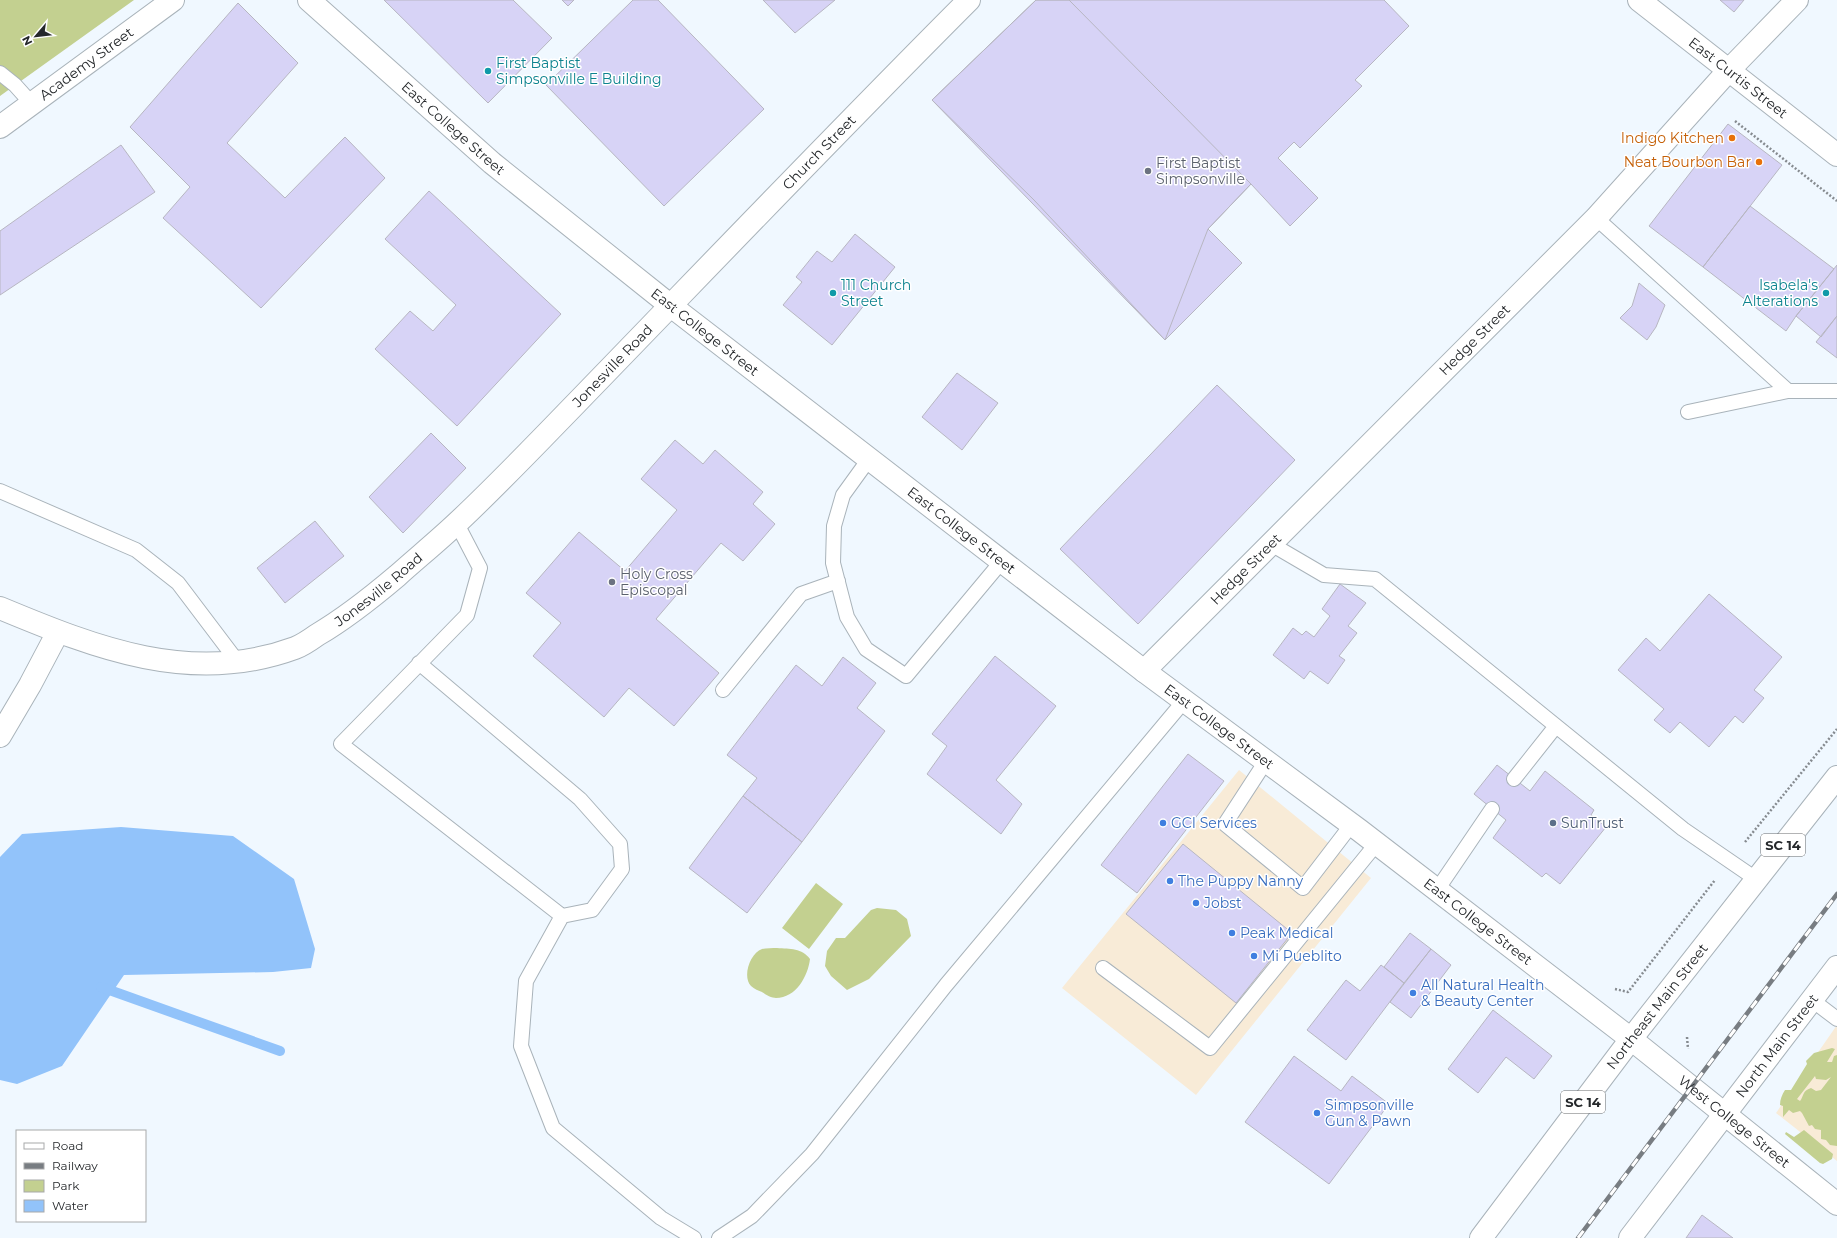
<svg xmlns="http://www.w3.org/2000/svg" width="1837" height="1238" font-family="Montserrat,sans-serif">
<rect width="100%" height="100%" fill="#f0f8ff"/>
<path fill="#f8ebd7" d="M1239 770 1371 878 1196 1095 1062 988Z
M1837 1025V1161L1776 1113Z"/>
<path fill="#c3d090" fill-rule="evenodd" d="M0 0H134L0 96Z
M816 883 843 904 809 949 782 928Z
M877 908 896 910 907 919 911 936 869 979 847 990 831 976 825 966 827 951 836 938H845L871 910Z
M777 948C790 949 802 948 810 959 808 976 796 998 776 998 772 998 766 995 762 992 759 991 754 989 751 986 742 977 750 953 762 949 766 948 773 948 777 948Z
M1832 1048 1835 1049 1827 1062H1832L1834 1056 1837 1055V1146L1830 1145 1826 1140 1821 1139V1130L1815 1129 1812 1125 1809 1126 1802 1113 1800 1111 1793 1113 1789 1110 1783 1117V1106L1780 1105C1780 1099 1782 1095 1785 1090H1791L1807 1064 1806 1061 1814 1053ZM1815 1076 1816 1079 1826 1080 1831 1077 1821 1090 1816 1091 1811 1088C1802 1091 1804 1096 1800 1101L1797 1099Z
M1804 1130 1833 1154 1832 1159 1823 1164 1820 1163 1785 1134 1786 1132 1794 1137Z"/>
<path fill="#92c3fa" d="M121 827 233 836 294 879 315 949 311 968 273 972 124 975 62 1066 17 1084 0 1080V857L22 834Z"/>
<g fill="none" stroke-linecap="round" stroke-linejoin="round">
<path stroke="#92c3fa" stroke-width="10" d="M101 987 280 1051"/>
</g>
<path fill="#d7d3f6" stroke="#b7b6c1" d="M384 0H513L552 38 488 103Z
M562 0H574L568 6Z
M633 0H658L764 109 664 206 546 85Z
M763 0H835L795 33Z
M1036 0H1384L1409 26 1355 80 1362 86 1300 148 1294 142 1278 158 1318 198 1290 226 1251 184 1208 229 1242 263 1165 340 1034 200 932 100Z
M1036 0H1069L1251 184 1208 229 1165 340 932 100Z
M1720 0H1744L1734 12Z
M238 3 298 63 227 143 285 198 345 137 385 178 261 308 163 218 190 187 130 127Z
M1728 124 1782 165 1703 267 1649 226Z
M121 145 155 192 0 295V231Z
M429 191 561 314 457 426 375 349 410 311 433 331 456 305 385 239Z
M1750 206 1834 269 1796 316 1786 331 1703 267Z
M855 234 895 267 832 345 783 305 802 282 796 277 817 251 832 262Z
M1837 265V316L1821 337 1796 316Z
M1639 283 1665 305 1656 327 1647 340 1620 318 1632 306Z
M1837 316V358L1816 342Z
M957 373 998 403 962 450 922 417Z
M1217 385 1295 460 1138 624 1060 549Z
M431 433 466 468 403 533 369 497Z
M675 440 703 464 715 450 763 492 753 504 775 524 743 561 721 543 656 619 719 673 674 726 629 688 604 717 533 656 561 623 526 593 579 532 625 571 677 510 641 479Z
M315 521 344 556 285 603 257 568Z
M1340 584 1366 603 1348 626 1357 633 1339 656 1345 660 1328 684 1310 671 1304 679 1273 655 1293 628 1302 635 1306 631 1314 637 1330 616 1322 609Z
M1709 594 1782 657 1754 690 1764 698 1743 723 1735 716 1709 747 1680 722 1670 733 1654 720 1664 709 1618 670 1646 638 1660 651Z
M995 656 1056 706 996 780 1022 804 1001 834 927 774 947 746 932 734Z
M843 657 876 683 857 708 885 731 802 842 743 796 757 778 727 755 796 665 822 686Z
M1188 754 1224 781 1137 893 1101 865Z
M1497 765 1530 791 1545 771 1594 810 1591 815 1606 827 1560 884 1546 873 1542 877 1493 838 1506 820 1474 794Z
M743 796 802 842 747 913 689 868Z
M1183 844 1292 933 1236 1003 1126 914Z
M1410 933 1431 949 1404 983 1384 967Z
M1431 949 1451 965 1411 1018 1390 1002Z
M1381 965 1404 983 1346 1060 1307 1030 1346 980 1360 991Z
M1493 1010 1552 1056 1534 1079 1506 1057 1478 1093 1448 1069Z
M1294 1056 1341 1091 1352 1076 1389 1104 1329 1184 1245 1122Z
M1702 1215 1733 1238H1686Z"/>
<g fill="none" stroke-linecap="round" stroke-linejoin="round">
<g stroke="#a9b3ba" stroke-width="16">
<path id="lane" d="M0 73 15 85 32 104
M1596 218 1788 391
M1688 412 1788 391H1837
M869 459 843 495 834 526 833 563 847 617 866 649 906 676 1002 561
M0 491 136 550 178 583 237 661
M1271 544 1324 575 1375 579 1683 829 1756 879
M419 663 580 799 620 844 622 869 592 910 562 916 341 744 467 615 480 568 457 524
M723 690 801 594 838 581
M1266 761 1225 824 1303 888 1352 824
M1514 779 1556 726
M1437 890 1492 809
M562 916 526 981 521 1046 553 1128 661 1218 694 1238
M1103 968 1210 1048 1377 843
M1812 1000 1837 1019
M719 1238 752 1216 812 1154 946 985 1184 701"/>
</g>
<g stroke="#a9b3ba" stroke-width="24">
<g id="street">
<path id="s1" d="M309 0 492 163 671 306"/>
<path id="s2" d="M0 127 173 0"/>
<path id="s3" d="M1144 671 1596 218 1729 70 1797 0"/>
<path d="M0 736 30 685 58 632"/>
<path id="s4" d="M1630 1238 1837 967"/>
</g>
</g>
<g stroke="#a9b3ba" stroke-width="24">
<g id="secondary">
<path id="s5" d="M1639 0 1837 155"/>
<path id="s6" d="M671 306 1144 671 1359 830 1631 1039 1837 1204"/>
<path id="s7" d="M0 608C96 648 192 686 295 648 303 645 310 640 317 635 346 618 371 598 397 576 417 558 438 541 458 522 491 491 523 458 555 425 693 283 829 140 969 0"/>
</g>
</g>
<g stroke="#a9b3ba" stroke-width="24">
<g id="primary">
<path id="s8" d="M1481 1238 1631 1039 1837 777"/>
</g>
</g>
<path stroke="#868b90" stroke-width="2.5" stroke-dasharray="2 2" stroke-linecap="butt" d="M1735 121 1837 201
M1745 842 1837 729
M1615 989 1628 992 1715 880
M1687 1037 1688 1049"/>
<use href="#lane" stroke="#fff" stroke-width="14"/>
<use href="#street" stroke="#fff" stroke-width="22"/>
<use href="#secondary" stroke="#fff" stroke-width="22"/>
<use href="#primary" stroke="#fff" stroke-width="22"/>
<g stroke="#787d82" stroke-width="4.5">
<path id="rail" d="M1578 1238 1837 894"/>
</g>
<use href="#rail" stroke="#fff" stroke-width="3" stroke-dasharray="9" stroke-linecap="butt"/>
</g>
<g fill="#0f9aa8" stroke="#fff" stroke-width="1.5">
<circle cx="488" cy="71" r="4"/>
<circle cx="833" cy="293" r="4"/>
<circle cx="1826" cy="293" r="4"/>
</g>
<g fill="#e8710a" stroke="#fff" stroke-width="1.5">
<circle cx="1732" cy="138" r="4"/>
<circle cx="1759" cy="162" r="4"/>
</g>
<g fill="#6b7280" stroke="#fff" stroke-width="1.5">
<circle cx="1148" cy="171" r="4"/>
<circle cx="612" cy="582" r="4"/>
</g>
<g fill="#3f7fe0" stroke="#fff" stroke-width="1.5">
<circle cx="1163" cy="823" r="4"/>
<circle cx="1170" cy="881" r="4"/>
<circle cx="1196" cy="903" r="4"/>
<circle cx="1232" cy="933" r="4"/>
<circle cx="1254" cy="956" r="4"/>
<circle cx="1413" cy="993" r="4"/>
<circle cx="1317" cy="1113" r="4"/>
</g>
<circle fill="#5c6f8a" stroke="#fff" stroke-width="1.5" cx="1553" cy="823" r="4"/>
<g text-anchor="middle" stroke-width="3" stroke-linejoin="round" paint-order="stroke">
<g fill="#fff" stroke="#66686b" stroke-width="1">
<rect x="1761" y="834" width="44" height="22" rx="3"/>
<rect x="1561" y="1091" width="44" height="22" rx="3"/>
</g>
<g font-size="13" font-weight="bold" fill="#25282b">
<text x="1783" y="850">SC 14</text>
<text x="1583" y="1107">SC 14</text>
</g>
<g font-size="14" fill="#0d838f" stroke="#fff" text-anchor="start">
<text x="496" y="68">First Baptist<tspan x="496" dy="16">Simpsonville E Building</tspan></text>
<text x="841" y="290">111 Church<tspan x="841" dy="16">Street</tspan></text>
<text x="1818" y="290" text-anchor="end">Isabela's<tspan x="1818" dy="16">Alterations</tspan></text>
</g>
<g font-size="14" fill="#25282b" stroke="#fff">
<text dy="5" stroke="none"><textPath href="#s2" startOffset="107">Academy Street</textPath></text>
<text dy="5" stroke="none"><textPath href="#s5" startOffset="126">East Curtis Street</textPath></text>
<text dy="5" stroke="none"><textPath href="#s1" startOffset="193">East College Street</textPath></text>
<text dy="5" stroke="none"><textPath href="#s7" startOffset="1029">Church Street</textPath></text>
<text transform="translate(705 332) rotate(38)" y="5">East College Street</text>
<text dy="5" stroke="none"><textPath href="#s3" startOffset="468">Hedge Street</textPath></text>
<text dy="5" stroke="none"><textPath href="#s7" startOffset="732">Jonesville Road</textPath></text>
<text dy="5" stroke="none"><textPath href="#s6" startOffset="367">East College Street</textPath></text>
<text dy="5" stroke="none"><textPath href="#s3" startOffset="144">Hedge Street</textPath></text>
<text dy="5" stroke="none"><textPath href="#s7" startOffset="408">Jonesville Road</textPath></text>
<text dy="5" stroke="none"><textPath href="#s6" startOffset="691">East College Street</textPath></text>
<text dy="5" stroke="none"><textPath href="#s6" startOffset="1015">East College Street</textPath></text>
<text dy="5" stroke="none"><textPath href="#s8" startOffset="291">Northeast Main Street</textPath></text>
<text dy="5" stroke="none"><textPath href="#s4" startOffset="242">North Main Street</textPath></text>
<text dy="5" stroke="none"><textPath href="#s6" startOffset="1340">West College Street</textPath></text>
</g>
<g font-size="14" fill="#c56008" stroke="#fff" text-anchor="end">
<text x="1724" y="143">Indigo Kitchen</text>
<text x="1751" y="167">Neat Bourbon Bar</text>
</g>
<g font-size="14" fill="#5b616d" stroke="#fff" text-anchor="start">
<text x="1156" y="168">First Baptist<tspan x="1156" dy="16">Simpsonville</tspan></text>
<text x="620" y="579">Holy Cross<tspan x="620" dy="16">Episcopal</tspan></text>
</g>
<g font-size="14" fill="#366cbe" stroke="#fff" text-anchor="start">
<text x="1171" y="828">GCI Services</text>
<text x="1178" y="886">The Puppy Nanny</text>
<text x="1204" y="908">Jobst</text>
<text x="1240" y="938">Peak Medical</text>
<text x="1262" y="961">Mi Pueblito</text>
<text x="1421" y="990">All Natural Health<tspan x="1421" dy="16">&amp; Beauty Center</tspan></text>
<text x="1325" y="1110">Simpsonville<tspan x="1325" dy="16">Gun &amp; Pawn</tspan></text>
</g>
<g font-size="14" fill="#4e5e75" stroke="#fff" text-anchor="start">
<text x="1561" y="828">SunTrust</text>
</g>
</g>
<rect x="16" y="1130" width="130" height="92" fill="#ffffff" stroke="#a8a9aa"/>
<rect x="24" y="1143" width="20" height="6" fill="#ffffff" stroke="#a8a9aa"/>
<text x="52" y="1150" font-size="12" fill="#25282b">Road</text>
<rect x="24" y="1163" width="20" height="6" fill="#787d82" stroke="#a8a9aa"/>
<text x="52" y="1170" font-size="12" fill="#25282b">Railway</text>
<rect x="24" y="1180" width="20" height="12" fill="#c3d090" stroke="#a8a9aa"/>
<text x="52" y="1190" font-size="12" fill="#25282b">Park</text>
<rect x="24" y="1200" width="20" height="12" fill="#92c3fa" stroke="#a8a9aa"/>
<text x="52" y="1210" font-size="12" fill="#25282b">Water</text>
<g transform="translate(36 36) rotate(242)" stroke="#ffffff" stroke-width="3" paint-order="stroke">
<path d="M0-3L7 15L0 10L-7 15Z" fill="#25282b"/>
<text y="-6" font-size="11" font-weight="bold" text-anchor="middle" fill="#25282b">N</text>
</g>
</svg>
